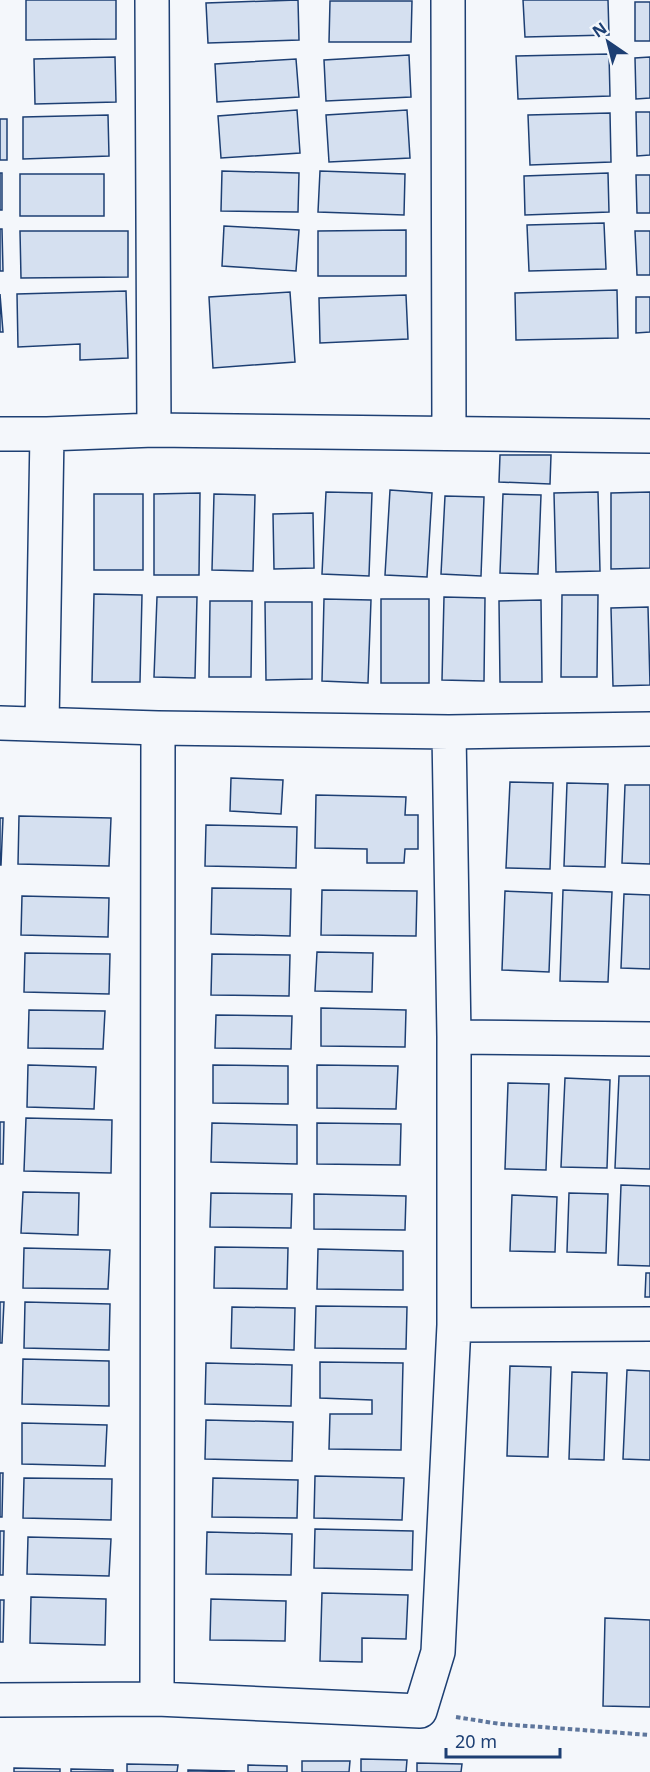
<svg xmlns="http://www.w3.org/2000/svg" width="650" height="1772" font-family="'Noto Sans',sans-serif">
<rect width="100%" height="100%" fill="#f4f7fb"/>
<path fill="#d5e0f0" stroke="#1d3f73" stroke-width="1.5" d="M26 0H116V39L26 40Z
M298 0 299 40 208 43 206 3Z
M523 0H608L609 35 525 37Z
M330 1H412L411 42H329Z
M635 2H650V41H635Z
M609 54 610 96 518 99 516 56Z
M409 55 411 97 326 101 324 60Z
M115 57 116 102 35 104 34 59Z
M650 57V98L636 99 635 58Z
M296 59 299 97 217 102 215 64Z
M297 110 300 153 221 158 218 116Z
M407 110 410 158 329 162 326 115Z
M636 112H650V155L637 156Z
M610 113 611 162 530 165 528 115Z
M108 115 109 156 23 159V117Z
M0 119H7V160H0Z
M222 171 299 173 298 212 221 211Z
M320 171 405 174 404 215 318 212Z
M0 173H2V210H0Z
M608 173 609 212 525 215 524 176Z
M20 174H104V216H20Z
M636 175H650V213H637Z
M604 223 606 269 529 271 527 225Z
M224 226 299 230 296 271 222 266Z
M0 229H2L3 271H0Z
M406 230V276H318V231Z
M20 231H128V277L21 278Z
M635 231H650V275H637Z
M617 290 618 338 516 340 515 293Z
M126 291 128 358 80 360V344L18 347 17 294Z
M290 292 295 362 213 368 209 297Z
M0 294 3 332H0Z
M406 295 408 339 320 343 319 298Z
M636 297H650V332L636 333Z
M500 455H551L550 484 499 482Z
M390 490 432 493 427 577 385 575Z
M326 492 372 493 369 576 322 574Z
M598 492 600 571 556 572 554 493Z
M650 492V568L611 569V493Z
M200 493 199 575H154V494Z
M94 494H143V570H94Z
M214 494 255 495 253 571 212 570Z
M503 494 541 495 538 574 500 573Z
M445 496 484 497 481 576 441 574Z
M313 513 314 568 274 569 273 514Z
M94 594 142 595 140 682H92Z
M562 595H598L597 677H561Z
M157 597H197L195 678 154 677Z
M444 597 485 598 484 681 442 680Z
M324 599 371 600 368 683 322 681Z
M381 599H429V683H381Z
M541 600 542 682H500L499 601Z
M210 601H252L251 677H209Z
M265 602H312V679L266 680Z
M648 607 650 685 613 686 611 608Z
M231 778 283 780 281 814 230 811Z
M510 782 553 783 550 869 506 868Z
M567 783 608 784 605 867 564 866Z
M625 785H650V864L622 863Z
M316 795 406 797 405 815H418V849H405L404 863H367V849L315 848Z
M19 816 111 818 109 866 18 864Z
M0 818H3L1 865H0Z
M206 825 297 827 296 868 205 866Z
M212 888 291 889 290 936 211 934Z
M322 890 417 891 416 936 321 935Z
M563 890 612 892 608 982 560 981Z
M505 891 552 893 549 972 502 970Z
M624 894 650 895V969L621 968Z
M22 896 109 898 108 937 21 935Z
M317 952 373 953 372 992 315 991Z
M25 953 110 954 109 994 24 992Z
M212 954 290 955 289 996 211 995Z
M321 1008 406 1010 405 1047 321 1046Z
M29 1010 105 1011 103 1049 28 1048Z
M216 1015 292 1016 291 1049 215 1048Z
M28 1065 96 1067 94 1109 27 1107Z
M213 1065 288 1066V1104L213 1103Z
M317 1065 398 1066 396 1109 317 1108Z
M619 1076H650V1169L615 1168Z
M565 1078 610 1080 607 1168 561 1167Z
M508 1083 549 1084 546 1170 505 1169Z
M26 1118 112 1120 111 1173 24 1171Z
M0 1122H4L3 1164H0Z
M212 1123 297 1125V1164L211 1162Z
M317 1123 401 1124 400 1165 317 1164Z
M621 1185 650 1186V1266L618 1265Z
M23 1192 79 1193 78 1235 21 1233Z
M211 1193 292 1194 291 1228 210 1227Z
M569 1193 608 1194 606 1253 567 1252Z
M314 1194 406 1196 405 1230 314 1229Z
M512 1195 557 1197 555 1252 510 1251Z
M215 1247 288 1248 287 1289 214 1288Z
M24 1248 110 1250 108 1289 23 1288Z
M318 1249 403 1251V1290L317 1289Z
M646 1273H650V1297H645Z
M0 1302H4L2 1343H0Z
M25 1302 110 1304 109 1350 24 1348Z
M316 1306 407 1307 406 1349 315 1348Z
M232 1307 295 1308 294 1350 231 1348Z
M23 1359 109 1361V1406L22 1404Z
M320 1362 403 1363 401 1450 329 1449 330 1414H372V1400L320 1398Z
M206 1363 292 1365 291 1406 205 1404Z
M510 1366 551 1367 548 1457 507 1456Z
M627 1370 650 1371V1460L623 1459Z
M572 1372 607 1373 604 1460 569 1459Z
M206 1420 293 1422 292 1461 205 1459Z
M22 1423 107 1425 105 1466 22 1464Z
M0 1473H3L2 1517H0Z
M315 1476 404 1478 402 1520 314 1518Z
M24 1478 112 1479 111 1520 23 1518Z
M213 1478 298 1480 297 1518 212 1517Z
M315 1529 413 1531 412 1570 314 1568Z
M0 1531H4L3 1575H0Z
M207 1532 292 1534 291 1575 206 1574Z
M28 1537 111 1539 109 1576 27 1574Z
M322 1593 408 1595 406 1639 362 1638V1662L320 1661Z
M31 1597 106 1599 105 1645 30 1643Z
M211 1599 286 1601 285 1641 210 1640Z
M0 1600H4L3 1642H0Z
M605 1618 650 1620V1707L603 1706Z
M361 1759 407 1760 406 1772H361Z
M302 1761H350L349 1772H302Z
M417 1763 462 1764 461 1772H417Z
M127 1764 178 1765 177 1772H127Z
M248 1765 287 1766V1772H248Z
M14 1768 60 1769V1772H14Z
M71 1769 113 1770V1772H71Z
M188 1770 235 1771 188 1772Z"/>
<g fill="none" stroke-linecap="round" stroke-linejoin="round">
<g stroke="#1d3f73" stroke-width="36">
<path id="minor" d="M152 0 154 430
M448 0 449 433
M0 434H47L154 430 650 436
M0 723 158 728 449 732 650 729
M42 724 47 434
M454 1037 650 1039
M454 1325 650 1324
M157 1699 158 728
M0 1700 157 1699 420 1711 438 1652 454 1325V1037L449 732"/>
</g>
<path stroke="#5e769c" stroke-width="4" stroke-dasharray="4.5 3" stroke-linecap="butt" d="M456 1717 500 1724 650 1735"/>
<use href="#minor" stroke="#f4f7fb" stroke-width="33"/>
</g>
<g transform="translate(608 42) rotate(325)" stroke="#f4f7fb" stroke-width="4.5" paint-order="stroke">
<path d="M0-4.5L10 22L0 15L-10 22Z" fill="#1d3f73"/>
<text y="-9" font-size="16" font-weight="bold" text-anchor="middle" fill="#1d3f73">N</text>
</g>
<path d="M446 1748v9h114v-9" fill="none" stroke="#1d3f73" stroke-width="3"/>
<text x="455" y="1748" font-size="18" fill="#1d3f73" stroke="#f4f7fb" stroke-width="4.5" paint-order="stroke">20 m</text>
</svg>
